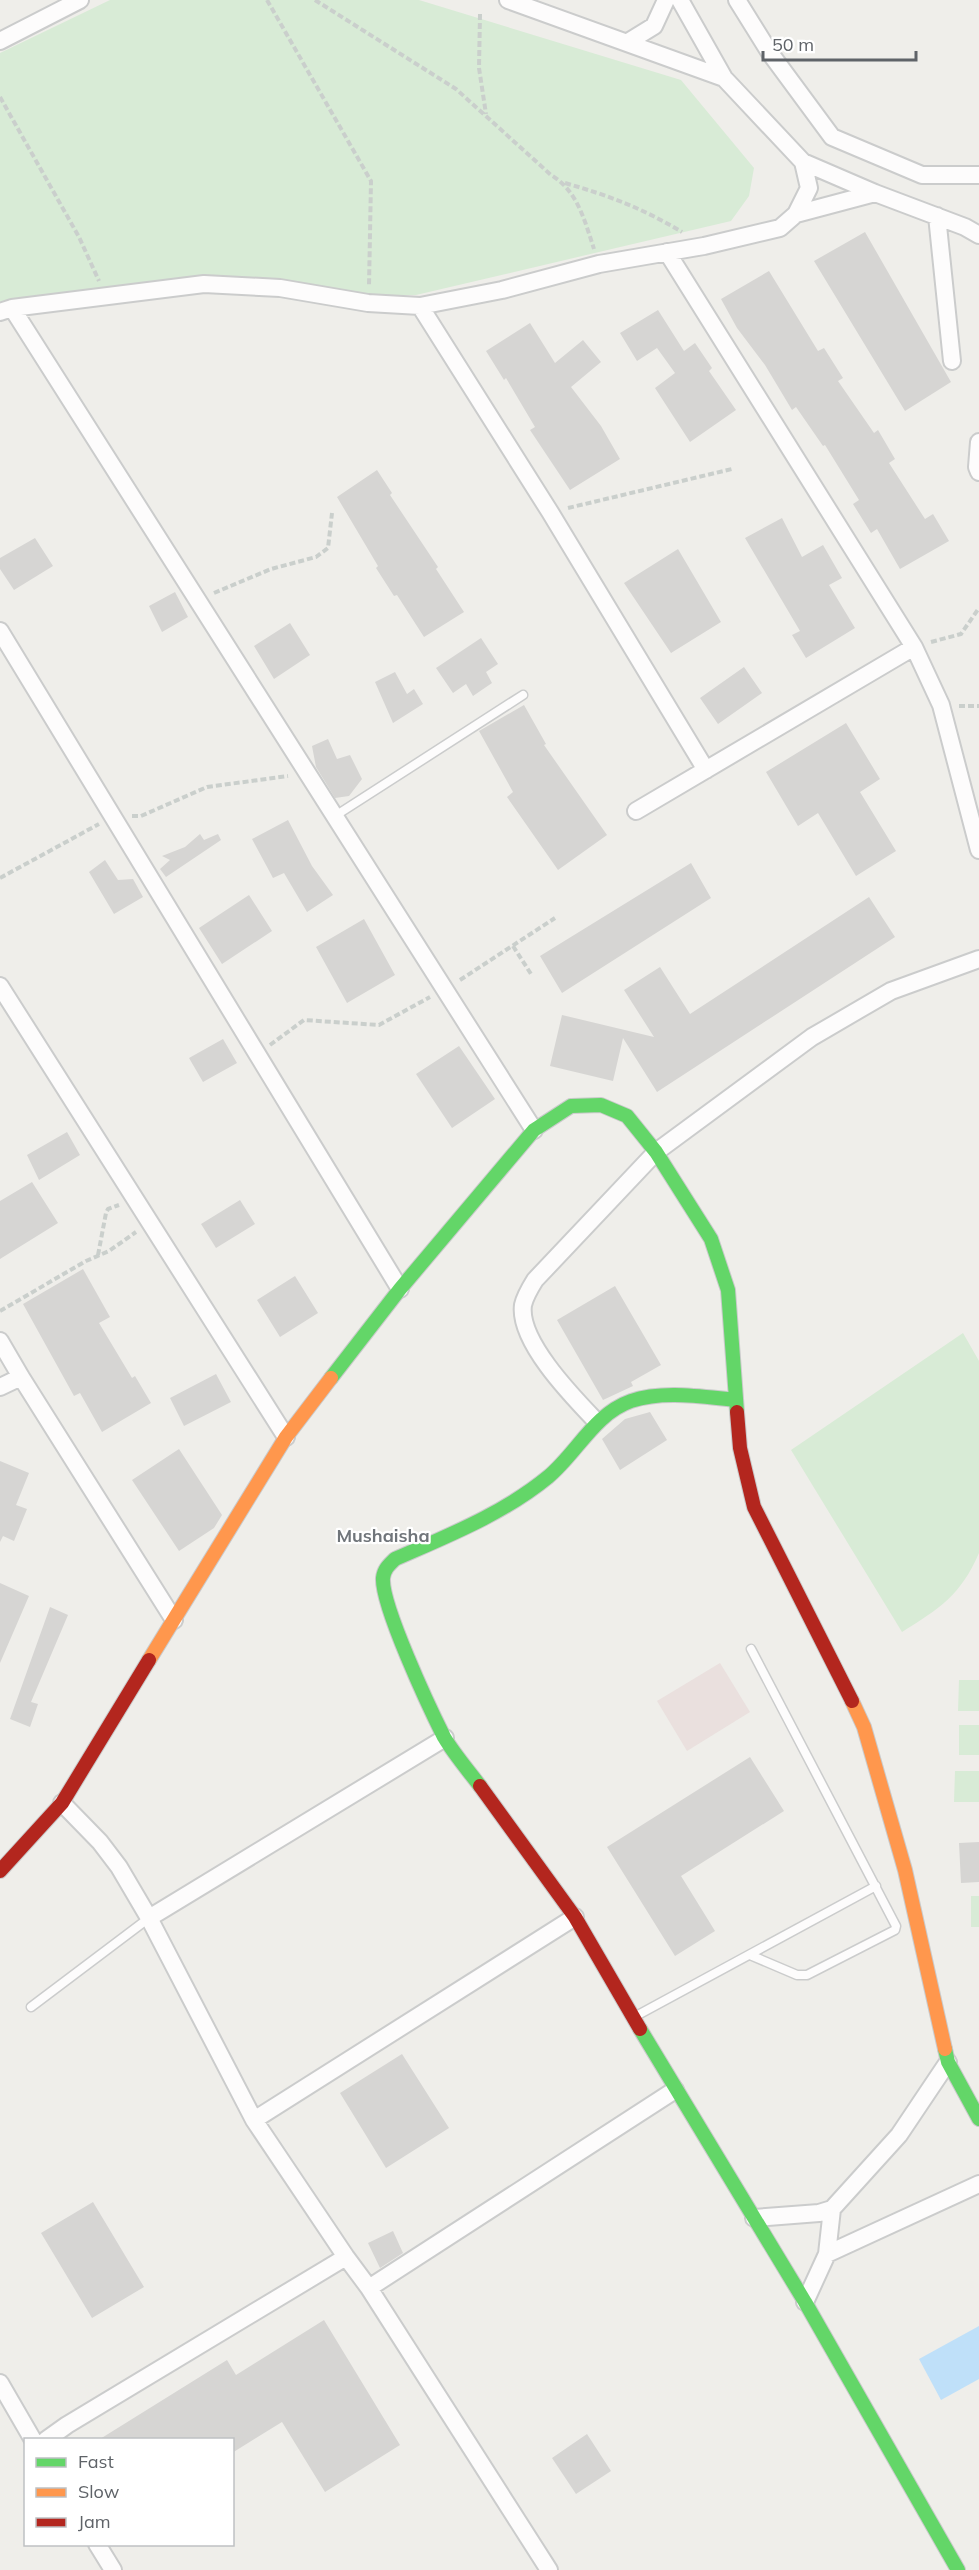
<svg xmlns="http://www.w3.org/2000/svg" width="979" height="2570" font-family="Mulish,sans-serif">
<rect width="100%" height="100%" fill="#efeeea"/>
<path fill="#eae0de" d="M720 1663 750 1712 687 1751 657 1701Z"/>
<path fill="#d8ebd6" d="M110 0H419L681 80 754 168 749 196 731 221 416 295 356 296 144 285 83 290 7 300 0 303V53Z
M963 1333 979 1361V1553C961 1595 939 1609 902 1632L791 1450Z
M959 1680H979V1711H958Z
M959 1725H979V1755H959Z
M955 1771H979V1802H954Z
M971 1896H979V1927H971Z"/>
<path fill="#bfe0f9" d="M979 2326V2379L941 2400 919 2359Z"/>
<path fill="#d6d5d3" d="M865 232 951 382 905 411 814 261Z
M769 271 818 351 824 348 843 378 838 381 874 433 878 430 895 459 889 463 925 519 933 514 949 541 900 569 877 529 871 533 853 504 859 500 825 445 823 446 796 407 792 410 765 365 737 328 721 299Z
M658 310 684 351 695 343 712 368 709 371 736 410 690 442 655 388 675 373 657 348 637 361 620 333Z
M530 323 555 363 583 340 601 362 571 387 601 426 620 459 570 490 530 430 535 427 506 378 504 380 486 351Z
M377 470 392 493 390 495 438 567 436 569 464 612 424 637 397 595 394 596 376 568 378 566 337 497Z
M782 518 802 557 823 545 842 578 829 585 855 628 806 658 792 635 800 631 745 538Z
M35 538 53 566 14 590 0 569V558Z
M678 549 721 622 671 653 624 583Z
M175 592 188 617 162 632 149 606Z
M290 623 310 655 274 679 254 646Z
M481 638 498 664 486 672 492 683 473 696 466 684 453 693 436 668Z
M744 667 762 693 718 724 700 698Z
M395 672 407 694 414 689 423 704 393 723 375 682Z
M524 705 546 744 544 745 607 835 558 870 507 797 513 792 479 731Z
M846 723 880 779 860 792 896 851 856 876 818 813 798 826 766 772Z
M328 739 337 759 350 755 362 779 349 796 335 798 316 767 312 746Z
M288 820 312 866 333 895 307 912 284 873 273 878 252 839Z
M200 834 204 840 218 834 221 840 166 877 160 869 170 860 162 856 185 847Z
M105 860 118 880 133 879 143 897 114 914 89 872Z
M691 863 711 898 562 993 540 956Z
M249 895 272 931 222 964 199 928Z
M869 897 895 937 657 1092 623 1038 613 1081 550 1066 562 1015 654 1037 624 990 660 967 690 1014Z
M364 919 395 975 347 1003 316 947Z
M223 1039 237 1063 203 1082 189 1058Z
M459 1046 495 1099 452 1128 416 1074Z
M67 1132 80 1155 39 1180 27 1155Z
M32 1182 58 1223 0 1259V1201Z
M240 1200 255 1224 216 1248 201 1224Z
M83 1269 110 1317 99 1323 132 1378 135 1376 151 1403 102 1432 80 1393 74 1396 23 1304Z
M295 1276 318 1313 280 1337 257 1300Z
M615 1286 661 1365 631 1382 633 1386 603 1400 557 1320Z
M216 1374 231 1402 184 1426 170 1398Z
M650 1412 667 1440 620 1470 602 1439 625 1419Z
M179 1449 222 1515 214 1528 179 1551 132 1480Z
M0 1461 29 1473 16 1505 27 1509 14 1541 3 1536 0 1542Z
M0 1583 29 1596 0 1663Z
M50 1607 68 1615 31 1702 38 1704 30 1727 10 1719Z
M750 1757 784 1811 681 1876 715 1931 675 1956 607 1847Z
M979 1842V1882L961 1883 959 1843Z
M402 2054 449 2128 386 2168 340 2093Z
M93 2202 144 2287 92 2318 41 2233Z
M393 2231 403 2253 380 2268 368 2243Z
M324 2320 400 2445 325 2492 282 2422 232 2453V2439H100L227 2360 236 2375Z
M587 2434 611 2471 576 2494 552 2458Z"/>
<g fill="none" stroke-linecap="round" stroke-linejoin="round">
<g stroke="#cbcccc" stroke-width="11">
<path id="lane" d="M335 816 523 695
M750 1955 797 1975H807L895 1930 896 1926 751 1649
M31 2007 149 1918
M636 2016 876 1886"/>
</g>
<g stroke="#cbcccc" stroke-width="20">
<path id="street" d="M508 0 724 78
M737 0 770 53 832 137 922 175H979
M0 41 80 0
M628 42 654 26 666 0
M803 162 875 193 965 227 979 235
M796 214 875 193
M937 216 952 361
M667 252 914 647 941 705 979 850
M420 306 550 512 706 770
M12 308 534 1130
M0 312 12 308 204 284 280 288 368 303 420 306 502 290 599 264 704 246 780 228 796 214 809 188 803 162 724 78 680 0
M979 442 977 467 979 472
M0 631 400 1289
M636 811 914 647
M0 986 286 1437
M0 1341 21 1377 174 1620
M0 1387 21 1377
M596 1421C573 1397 518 1341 523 1305 525 1296 530 1288 535 1280L656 1152 812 1037 891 991 979 959
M62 1803 100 1842 119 1867 149 1918 254 2120 346 2257 369 2288 549 2570
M149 1918 445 1738
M254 2120 575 1917
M754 2218 819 2213 832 2209
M827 2254 979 2184
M369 2288 675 2090
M805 2302 827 2254 832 2209 899 2135 948 2062
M0 2383 33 2440
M46 2440 67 2425 346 2257
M97 2544 113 2570"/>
</g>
<g stroke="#cacacb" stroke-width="16">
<path id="fast" d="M331 1378 400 1289 534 1130 571 1106 601 1105 627 1116 656 1152 711 1239 728 1290 737 1412
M480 1786C468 1770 454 1754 444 1737 430 1709 381 1605 383 1578 384 1569 389 1565 395 1559 447 1536 503 1514 548 1477 577 1453 594 1414 631 1401 664 1390 703 1397 736 1400
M640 2029 805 2302 958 2570
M945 2049 948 2062 979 2119"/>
</g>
<g stroke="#cacacb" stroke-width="16">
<path id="slow" d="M149 1660 286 1437 331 1378
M852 1701 864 1727 905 1870 945 2049"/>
</g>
<g stroke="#cacacb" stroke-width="16">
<path id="jam" d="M737 1412 740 1448 754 1507 852 1701
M480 1786 575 1917 640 2029
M0 1871 62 1803 149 1660"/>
</g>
<path stroke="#cacfcc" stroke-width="4" stroke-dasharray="6 3" stroke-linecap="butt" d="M267 0 371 181 369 286
M315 0 456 89 551 175C578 191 585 222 594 249
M480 14 479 68 486 114
M0 97 79 237 99 281
M565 183C610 196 642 208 682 232
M568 508 732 469
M214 593 271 569 316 557 328 548 332 513
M931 642 961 634 979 608
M959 706H979
M132 816H141L207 787 288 776
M0 878 99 824
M513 946 531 974
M460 980 555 918
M270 1045 304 1020 379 1025 430 997
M98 1255 106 1213 108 1209 119 1205
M0 1311 86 1261 109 1251 136 1232"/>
<use href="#lane" stroke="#fdfcfc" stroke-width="8"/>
<use href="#street" stroke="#fdfcfc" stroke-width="16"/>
<use href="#fast" stroke="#63d668" stroke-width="14"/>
<use href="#slow" stroke="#ff974d" stroke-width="14"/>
<use href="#jam" stroke="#b3261e" stroke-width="14"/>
</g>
<g text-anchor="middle" stroke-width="4.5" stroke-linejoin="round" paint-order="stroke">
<g font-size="18" font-weight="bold" fill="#70757a" stroke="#fff">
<text x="383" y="1542">Mushaisha</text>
</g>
</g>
<rect x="24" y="2438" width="210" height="108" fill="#ffffff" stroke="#bfc1c3" stroke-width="1.5"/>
<rect x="36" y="2458" width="30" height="9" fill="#63d668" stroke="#bfc1c3" stroke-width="1.5"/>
<text x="78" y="2468" font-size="18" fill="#5f6368">Fast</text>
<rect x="36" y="2488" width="30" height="9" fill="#ff974d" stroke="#bfc1c3" stroke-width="1.5"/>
<text x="78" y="2498" font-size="18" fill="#5f6368">Slow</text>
<rect x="36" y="2518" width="30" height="9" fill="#b3261e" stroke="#bfc1c3" stroke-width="1.5"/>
<text x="78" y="2528" font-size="18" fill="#5f6368">Jam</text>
<path d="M763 51v9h153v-9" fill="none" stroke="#5f6368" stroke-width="3"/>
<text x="772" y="51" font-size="18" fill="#5f6368" stroke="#ffffff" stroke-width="4.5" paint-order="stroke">50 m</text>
</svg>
